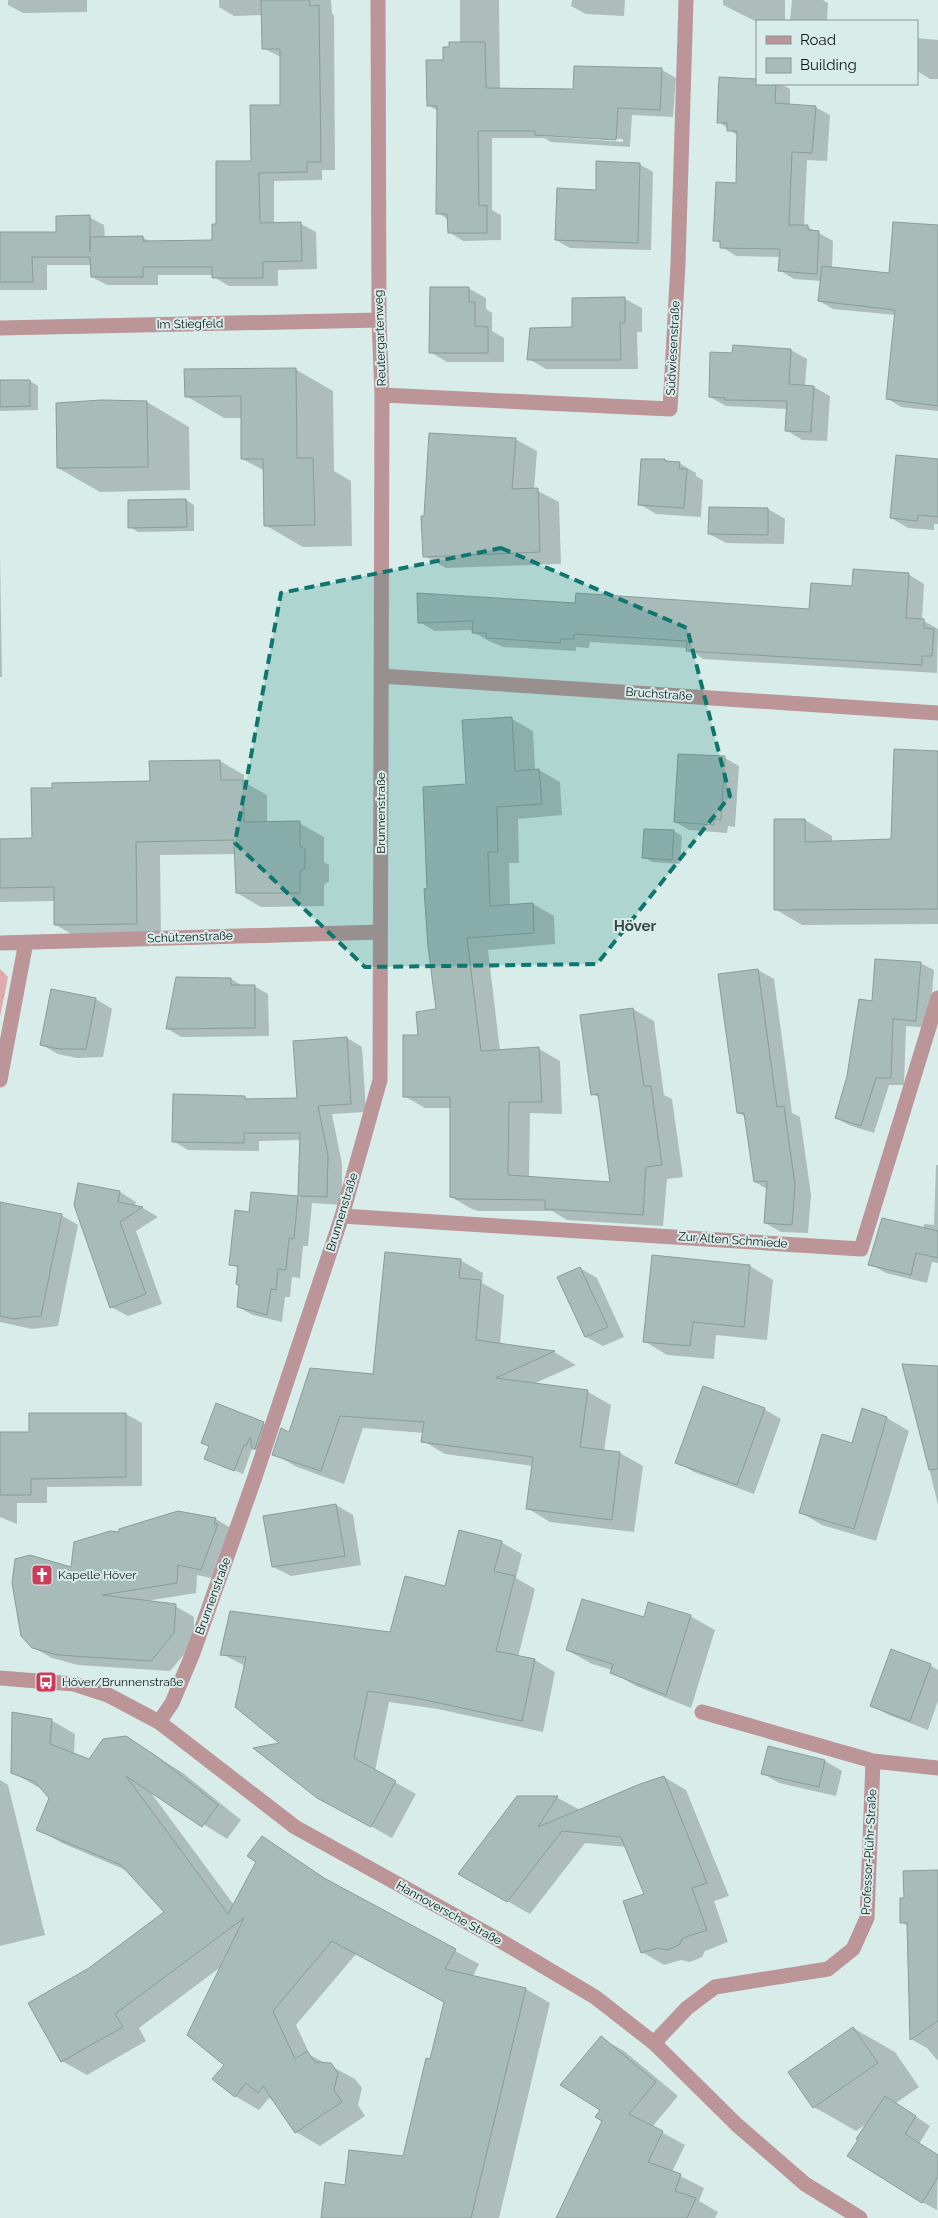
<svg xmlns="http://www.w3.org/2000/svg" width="938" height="2218" font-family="Raleway,sans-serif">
<defs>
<pattern id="forest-crowns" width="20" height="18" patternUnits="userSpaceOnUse" patternTransform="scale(1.25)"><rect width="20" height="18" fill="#e2aaae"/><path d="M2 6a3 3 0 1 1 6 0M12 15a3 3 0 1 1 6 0" fill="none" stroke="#c19295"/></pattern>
</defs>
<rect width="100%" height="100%" fill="#d8edea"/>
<path fill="url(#forest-crowns)" d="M0 969 8 977 0 1017Z"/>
<path fill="#0003" fill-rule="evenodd" d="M8 0H87V12L23 13 8 5Z
M219 0H331L332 14 334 15 335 170H322V180L274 181V224H301L316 232 317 269 278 270V286H229L214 277V275H158V285H107L92 277V265H47V290H0V234L58 233 89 217 104 225 105 238 142 237 151 242 213 241 218 225 281 106V57L263 48 262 15 234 16 219 7Z
M460 0H499L500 89 575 91 662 70 676 78 673 117 632 115 630 147 551 142 544 138H492V210L501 215V240L463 241 449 232V220L438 213V111L428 105 450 49 460 44ZM540 134 623 139V142L543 136Z
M572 0H625L624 16 586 14 571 6Z
M723 0H785V21L757 22 723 5Z
M792 0H823L828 3 827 21H790Z
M917 38 938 40V79H930L917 71Z
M757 84H781L790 89V105L815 107 830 115 827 161 807 160 804 226 808 227 833 241 832 268 890 274 938 226V411L901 407 888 399 896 315 833 309 819 301 821 281 794 279 779 270 780 257 736 256 722 247V244L715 240 738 184V136L719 122Z
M639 164 653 172 651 250 570 248 556 240 597 191Z
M468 288 486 298V309L492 313V331L504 338V362H447L430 352Z
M625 299 642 308V332H637L638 369H546L529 359 573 328Z
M734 347 791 350 807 359 805 386 814 387 830 396 827 441 802 440 786 430 787 409 726 406 710 397 734 355Z
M295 369 333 391 334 471 351 481 352 546 303 547 265 525V471L242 459V418H224L186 396Z
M30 381 38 386V410L0 411V382Z
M147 402 189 427 190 490 100 492 58 468Z
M515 439 537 451 534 489 559 502 561 564 446 568 424 556Z
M665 460 679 463 696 473V476L703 480 701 517 656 514 639 504Z
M938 461V524H934V530L908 528 891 518Z
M186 500 194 505V531L138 532 130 527Z
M768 509 785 519 784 544 726 543 709 534Z
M0 552 2 677H0Z
M908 574 924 584 922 620 938 629 937 673 703 659 688 648 590 642 589 648 576 647V651L503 647 489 641 473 632V630L435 631 419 622 577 604 810 610 853 588Z
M512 719 533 731 535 770H539L560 782 562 815 518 819 519 863H509L510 906 533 904 554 916 555 944 488 950 500 1051 539 1049 560 1061 562 1114 530 1113 529 1177 612 1183 600 1098 592 1094 581 1016 633 1009 654 1021 664 1095 672 1099 683 1177 667 1179 663 1226 567 1220 552 1211H478L472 1209 451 1197V1108H425L404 1096 420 1036 438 1010 428 890 468 786Z
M938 752V924L802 925 775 909 805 820 832 836V843L892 841Z
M680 755 725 758 739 766 735 827 728 826 727 833 689 830 675 822Z
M220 761 244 775V782L267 795V823H299L324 837V862L329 865V881L324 885V906L261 907 237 893 236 854 160 855 161 937 80 939 56 925 55 901 0 902V840L33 839 151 783 150 762Z
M674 831 682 836 680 864 652 862 644 857Z
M920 963 934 970 929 1028 906 1026 904 1085H889L874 1133 849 1125 836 1118 873 1002Z
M758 970 774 979 792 1113 800 1117 811 1195 808 1233 781 1232 765 1223 767 1189 755 1182 746 1117 738 1113Z
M231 979 243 986H254L268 994 269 1036 181 1037 168 1029Z
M52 990 96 999 112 1009 103 1057 77 1058 58 1054 42 1045Z
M347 1038 362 1047 366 1112 332 1114 342 1164V1205L312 1203 308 1246H303L300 1278 292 1277 290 1297H285L282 1322 253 1315 238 1307 240 1286 238 1268 231 1264 251 1214 297 1197 300 1198 301 1140 259 1141V1151L188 1150 173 1141 245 1097 250 1100H298Z
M936 1165H938V1263L932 1262 927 1283 886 1273 870 1264 923 1229 924 1224 934 1225Z
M79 1184 120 1192 136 1202 135 1206 143 1208 158 1217 136 1231 162 1304 128 1316 111 1307Z
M0 1213 61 1215 78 1225 58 1326 32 1329 0 1322Z
M460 1260 483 1273 482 1283 504 1295 500 1345 554 1352 576 1365 533 1384 588 1392 611 1405 604 1451 620 1453 643 1466 634 1532 550 1522 527 1508 533 1466 445 1454 423 1441 424 1433 363 1428 344 1484 297 1467 274 1454 290 1433 374 1376Z
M750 1266 773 1280 767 1340 716 1335 714 1359 667 1355 644 1341Z
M580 1268 597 1278 624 1337 603 1346 586 1337 559 1278Z
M904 1365 938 1367V1505Z
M764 1409 781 1419 754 1494 694 1472 677 1462Z
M862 1410 887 1418 909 1431 876 1541 822 1525 800 1512 852 1444Z
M126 1414 142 1423V1486L47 1487V1503H17V1524L0 1517V1433H30Z
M263 1423 271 1428 263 1453 252 1449 243 1474 206 1459Z
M336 1505 353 1515 361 1565 291 1576 273 1567Z
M178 1513 216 1519 234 1530 220 1580 197 1575 196 1593 146 1601 175 1606 194 1617 193 1644 170 1671 78 1665 52 1658 32 1647 72 1568 120 1533Z
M501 1542 522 1554 516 1578 535 1589 518 1657 535 1660 555 1672 543 1732 438 1709 389 1702 375 1771 416 1794 392 1838 340 1809 282 1744 245 1666 222 1654 391 1633Z
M690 1616 715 1630 691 1708 636 1686 612 1672V1670L592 1664 567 1650 645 1619Z
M930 1665 938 1670V1701L928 1730 889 1715 872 1706Z
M51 1720 75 1734 74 1755 89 1761 125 1737 183 1773 241 1820 227 1839 149 1790 234 1905 258 1861 262 1838 341 1889 479 1964 473 1976 526 1989 550 2003 499 2218H322L346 2186 404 2158 431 2061 445 2002 356 1954 296 2025 310 2055 355 2079 362 2088 358 2105 365 2116 320 2146 296 2132 275 2102 269 2098 259 2110 235 2096 226 2065 222 1966 139 2028 146 2041 87 2075 62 2061 30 2003 90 1969 166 1912 128 1871 62 1843 38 1829 53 1793 36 1786 12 1772Z
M825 1761 842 1771 836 1796 779 1783 762 1773Z
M664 1777 686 1790 729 1896 714 1901 728 1942 705 1951 702 1957 690 1962 681 1960 664 1965 642 1952 646 1895 626 1847 585 1843 530 1914 460 1874 517 1797 558 1798 580 1810Z
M0 1780 8 1785 45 1935 0 1946Z
M938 1871V2061L927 2048 911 2039 909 1927 902 1922 905 1899Z
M853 2028 895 2052 919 2087 896 2103 930 2126 919 2144 938 2156 937 2210 922 2202 860 2140 868 2123 856 2131 814 2107Z
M601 2038 624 2051 678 2096 652 2127 685 2145 672 2172 704 2188 699 2201 718 2212 715 2218H557L603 2121 601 2110Z"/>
<path fill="#a7bbb9" stroke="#889c9a" d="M261 0H309L310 6 319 5 321 162H307V172L259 173 260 223 301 222 302 261 263 262V278H212V267H143V277H91L90 257H32L33 282H0V232H56V216L90 215V252V237L143 236V241L212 240V224H216V161H251L250 105H280V49H262Z
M449 42H485L486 88 573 89 574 66 662 68 660 110 618 108 616 140 535 135V131H478L479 206 487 205V233H448L447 214H436L437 106H427L426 60H443V47H449Z
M719 77 757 79V84H776L775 103 816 106 812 153 792 152 789 225H808V230L819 231 817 274 778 271 780 249 720 248V241H713L716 182 736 183 737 131H727V123H717Z
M596 161 640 163 638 243 555 240 557 188 596 190Z
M893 222 938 225V406L886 399 895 310 818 301 822 266 889 273Z
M430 287H469V302H475V326L488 327V353H429Z
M625 297V323H620L621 360H527L530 328 572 327V298Z
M733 345 791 349 789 384 814 386 811 432 785 431 787 401 724 400 725 398 709 397 710 352 732 353Z
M296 368 297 458H313L315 525 264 526 263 459H241V396L185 397 184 369Z
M0 380H30V406L0 407Z
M102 400 147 401 148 467 57 468 56 403Z
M429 433 516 438 512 489 538 488 540 552 423 557 421 516H424Z
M896 455 938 459V517L918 515 917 521 890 518Z
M641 459H665V461L680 462 679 469H687L684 508 638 505Z
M186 499 187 527 128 528V500Z
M709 507 768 508V535L708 534Z
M853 569 909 573 906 618 924 619V628L934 629 932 656H922V665L686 651 687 641 574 634V639H561L560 643 486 638V633H472L473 621 418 623 417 593 575 603 576 593 809 609 811 583 852 586Z
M512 717 515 771 539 769 542 804 497 807 498 852H488L490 906 533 903 534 933 467 938 481 1051 539 1047 542 1102H509L508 1175 610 1182 598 1094 591 1095 580 1015 633 1008 644 1086H651L662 1165 646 1167 643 1215 545 1209V1200L456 1199V1198L450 1197V1097H403V1035H418L416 1012 436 1009 428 946 424 889 427 888 423 787 466 784 462 720Z
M894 749 938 751V909L774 910V819H805V842L891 839Z
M678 754 725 756 721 820 714 819V825L674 822Z
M220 760 221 780H243L244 822 300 821V846L305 849V868L300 871V893H236L234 840 136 842 137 924 54 925V887L0 888V839L32 838 31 788H52V783L150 781 149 761Z
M644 829 674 830 672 860 642 858Z
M875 959 921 962 916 1021 893 1019 891 1078H876L861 1126 835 1118 847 1076 859 999 872 1001Z
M758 969 777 1107 784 1106 795 1185 792 1225 764 1223 767 1181 754 1182 744 1113H737L718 974Z
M176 977 231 978V985H255V1028L166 1029Z
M51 989 96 998 86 1049H59L40 1045Z
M347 1037 351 1104 318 1106 328 1155 327 1197 298 1196 300 1133H244V1143L172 1142 173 1094 245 1096V1099L297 1098 293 1041Z
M78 1183 120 1191 118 1202 143 1207 120 1222 146 1294 110 1308 74 1205Z
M251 1192 298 1196 294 1239 289 1238 286 1270 278 1269 276 1290 271 1289 267 1315 237 1307 239 1285 236 1284 238 1266 229 1265 235 1210 249 1212Z
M0 1202 62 1214 41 1316 14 1319 0 1316Z
M882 1218 938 1231V1258L916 1253 911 1275 868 1265Z
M385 1252 461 1259 459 1278 481 1280 476 1340 555 1351 496 1378 588 1390 580 1447 620 1452 612 1520 526 1509 533 1457 421 1442 424 1422 340 1416 321 1471 272 1455 281 1428 289 1432 310 1368 373 1374Z
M652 1255 750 1265 744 1327 693 1322 690 1346 643 1342Z
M580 1267 608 1327 585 1337 557 1277Z
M902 1364 938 1366V1469L929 1470Z
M703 1386 765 1408 737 1485 675 1463Z
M216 1403 264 1422 255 1449 252 1448 250 1437 246 1446 244 1445 234 1471 204 1459 209 1446 201 1443Z
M862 1408 887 1417 854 1529 799 1513 822 1434 852 1443Z
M29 1413H126V1477L31 1479V1495H0V1432H29Z
M336 1504 345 1556 272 1567 263 1516Z
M178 1511 216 1518 214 1524H218L201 1570 178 1565 177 1583 102 1595 176 1604 174 1633 151 1661 58 1655 32 1648 21 1636 12 1583 15 1559 30 1555 71 1567 74 1542 110 1531 119 1532V1529Z
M459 1530 502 1541 494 1571 515 1576 496 1651 535 1659 522 1721 416 1698 368 1691 354 1758 396 1781 371 1827 317 1798 253 1748 279 1743 235 1707 246 1657 220 1655 230 1611 390 1632 405 1576 445 1586Z
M582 1599 644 1617 648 1602 691 1615 666 1695 610 1673 613 1664 566 1650Z
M891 1649 931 1664 910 1721 870 1706Z
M12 1712 52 1719 50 1744 89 1759 103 1739 126 1736 159 1758 218 1805 202 1827 126 1776 228 1914 256 1862 247 1856 262 1836 324 1878 456 1949 445 1969 526 1988 471 2218H321L325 2182 345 2185 349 2150 403 2156 426 2058 430 2059 444 2002 332 1941 273 2011 295 2059 307 2051 315 2062 331 2063 338 2073 334 2090 342 2102 295 2133 263 2086 258 2093 246 2083 235 2097 212 2079 224 2065 187 2035 244 1918 115 2014 123 2027 61 2062 28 2003 89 1968 164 1912 121 1865 36 1830 49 1798 35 1782 11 1773Z
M768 1746 825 1760 819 1787 761 1774Z
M664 1776 707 1883 692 1888 707 1930 683 1938 679 1945 667 1950 658 1948 641 1953 623 1901 644 1894 621 1837 562 1831 507 1902 458 1874 517 1796H558L538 1827 640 1784Z
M938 1870V2021L910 2040 907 1923H900V1898H904L903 1871Z
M853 2027 878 2063 813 2108 788 2072Z
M601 2036 656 2082 629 2114 663 2131 648 2162 681 2174 675 2191 696 2198 687 2218H556L602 2121 595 2117 600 2110 560 2085Z
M885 2096 916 2116 905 2134 938 2155V2177L922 2203 847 2156 858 2140 856 2139Z"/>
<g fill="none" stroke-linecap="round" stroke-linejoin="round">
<path stroke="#bb9598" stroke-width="15" d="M0 328 379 320
M382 395 670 409 678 264 686 0
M381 676 938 713
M0 943 380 932
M0 1080 26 942
M342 1216 861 1249 938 998
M702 1712 873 1761 938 1768
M159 1722 172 1703 193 1653 255 1477 342 1216 380 1080 382 395 379 320 378 0
M654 2043 687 2008 715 1987 828 1969 853 1949 867 1918 873 1761"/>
<path stroke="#bb9598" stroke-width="15" d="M0 1678 74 1684 108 1695 159 1722 295 1827 499 1940 595 1997 654 2043 737 2125 805 2184 860 2218"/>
</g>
<path fill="#0f766e" fill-opacity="0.2" stroke="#0f766e" stroke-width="4" stroke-dasharray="10 6" stroke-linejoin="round" d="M501 548 687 628 730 796 597 964 365 967 235 843 281 593Z"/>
<defs>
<g id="church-square" transform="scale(1.125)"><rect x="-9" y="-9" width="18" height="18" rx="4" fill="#cc3b57" stroke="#d8edea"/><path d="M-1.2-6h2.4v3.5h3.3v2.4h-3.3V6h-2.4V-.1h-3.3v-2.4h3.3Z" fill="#fff"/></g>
<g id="bus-square" transform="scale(1.125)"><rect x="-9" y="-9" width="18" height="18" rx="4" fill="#cc3b57" stroke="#d8edea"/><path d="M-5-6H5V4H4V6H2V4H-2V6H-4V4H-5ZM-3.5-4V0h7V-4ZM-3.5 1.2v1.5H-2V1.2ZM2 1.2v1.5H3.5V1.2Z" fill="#fff"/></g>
</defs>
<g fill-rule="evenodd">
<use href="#church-square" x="42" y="1575"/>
<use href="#bus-square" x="46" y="1682"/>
</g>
<g text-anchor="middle" stroke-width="4" stroke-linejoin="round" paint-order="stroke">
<g font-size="12" fill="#101717" stroke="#d8edea">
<text transform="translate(190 324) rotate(-1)" y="4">Im Stiegfeld</text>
<text transform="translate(380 338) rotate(-92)" y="4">Reutergartenweg</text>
<text transform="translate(673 348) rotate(-87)" y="4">Südwiesenstraße</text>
<text transform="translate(659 694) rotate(4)" y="4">Bruchstraße</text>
<text transform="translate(381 813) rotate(-90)" y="4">Brunnenstraße</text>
<text transform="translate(190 937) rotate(-2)" y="4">Schützenstraße</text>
<text transform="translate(342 1212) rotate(-73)" y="4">Brunnenstraße</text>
<text transform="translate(733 1240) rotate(4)" y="4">Zur Alten Schmiede</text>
<text transform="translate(213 1596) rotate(-70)" y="4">Brunnenstraße</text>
<text transform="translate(869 1852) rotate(-87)" y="4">Professor-Plühr-Straße</text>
<text transform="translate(449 1913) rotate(29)" y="4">Hannoversche Straße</text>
</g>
<g font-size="12" fill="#101717" stroke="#d8edea" text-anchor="start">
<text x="58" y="1579">Kapelle Höver</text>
<text x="62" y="1686">Höver/Brunnenstraße</text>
</g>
<g font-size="15" font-weight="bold" fill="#374947" stroke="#d8edea">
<text x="635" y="931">Höver</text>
</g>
</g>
<rect x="756" y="20" width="162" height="65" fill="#d8edea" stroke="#889796"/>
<rect x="766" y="36" width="25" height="8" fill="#bb9598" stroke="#889796"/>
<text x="800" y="45" font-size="15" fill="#101717">Road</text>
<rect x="766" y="58" width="25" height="15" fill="#a7bbb9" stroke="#889796"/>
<text x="800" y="70" font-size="15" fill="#101717">Building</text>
</svg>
